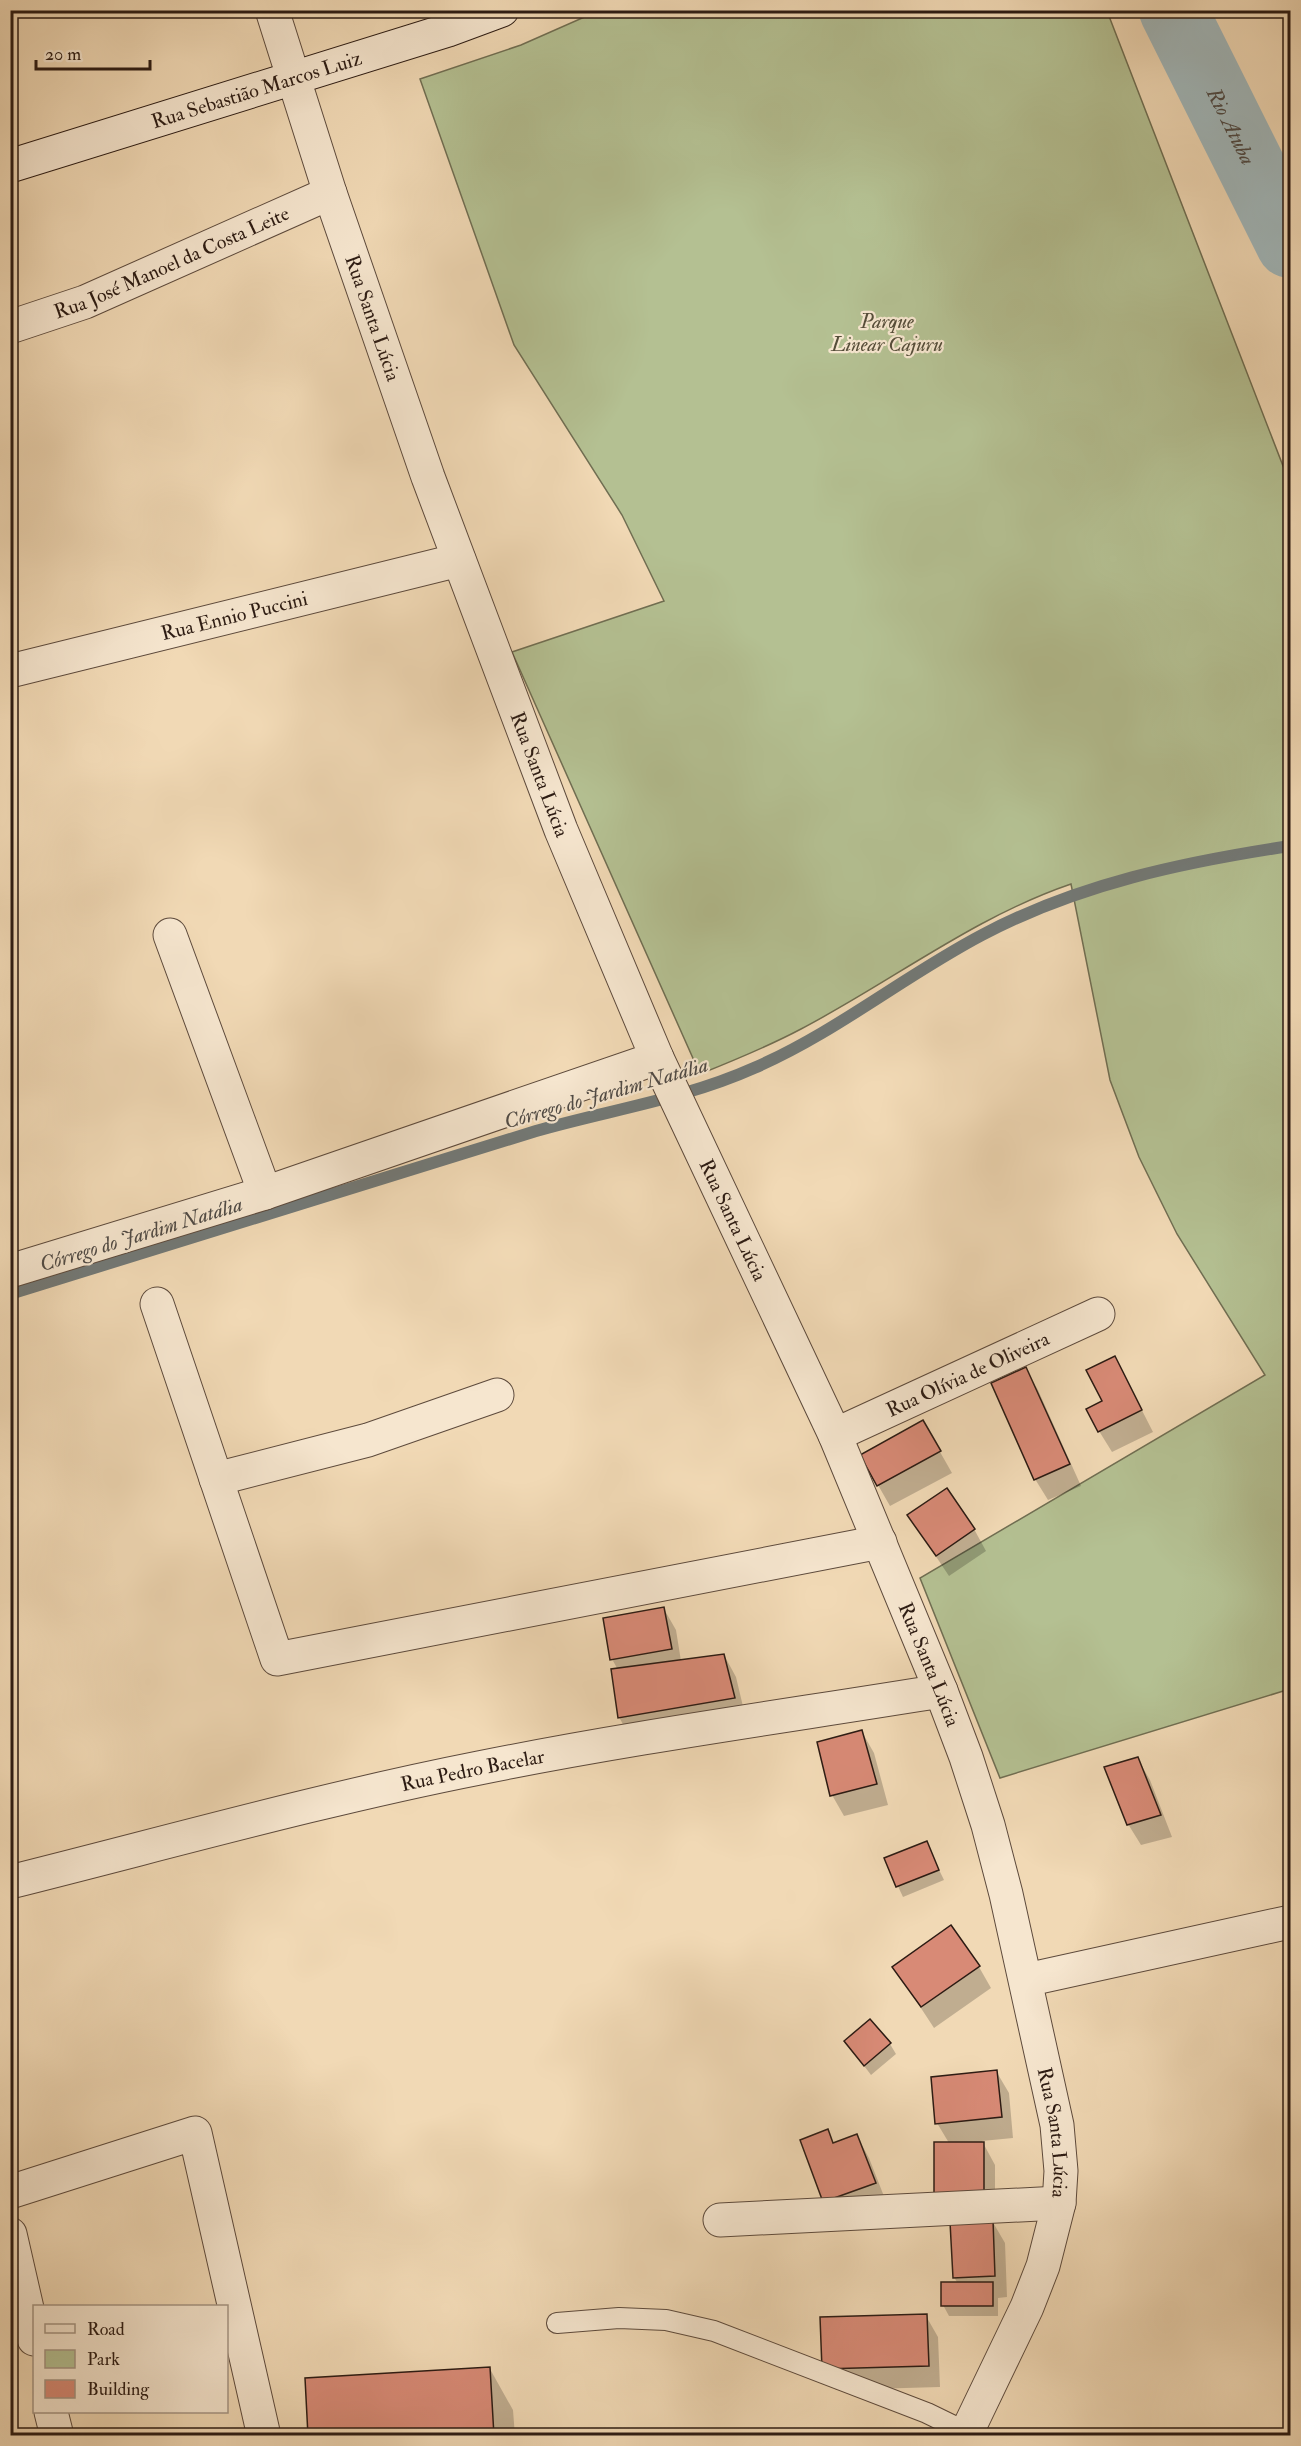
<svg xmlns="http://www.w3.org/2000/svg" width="1301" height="2446" font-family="'IM FELL Double Pica',serif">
<rect width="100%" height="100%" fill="#f1d9b5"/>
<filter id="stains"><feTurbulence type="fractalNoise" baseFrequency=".00333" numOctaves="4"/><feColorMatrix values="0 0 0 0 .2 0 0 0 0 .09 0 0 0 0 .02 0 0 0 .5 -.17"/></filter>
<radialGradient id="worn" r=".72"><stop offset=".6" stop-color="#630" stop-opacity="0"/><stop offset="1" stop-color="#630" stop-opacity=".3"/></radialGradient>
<path fill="#b4c092" stroke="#706e52" stroke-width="1.5" d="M598 11H1107L1290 484V1689L1000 1778 920 1578 1265 1375 1177 1234 1139 1157 1110 1080 1071 884C974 917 891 982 801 1029 769 1046 735 1060 700 1074L512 652 664 601 622 515 514 345 420 79 521 45Z"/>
<path fill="#0003" d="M1026 1369 1038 1390 1081 1486 1048 1500 1035 1479Z
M1126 1379 1153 1432 1112 1452 1099 1431 1104 1402Z
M923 1422 952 1473 890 1506 878 1485Z
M909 1516 974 1529 986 1551 949 1576Z
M664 1609 676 1630 681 1661 724 1655 736 1677 746 1719 631 1739 619 1717 618 1670 612 1659Z
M862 1732 874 1753 888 1805 844 1816 832 1795Z
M1137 1758 1150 1780 1172 1837 1141 1845 1128 1824Z
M926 1843 944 1880 903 1897 885 1859Z
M894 1967H979L991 1988 934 2028Z
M846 2042 890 2044 896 2054 871 2075Z
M996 2071 1009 2093 1013 2138 982 2141 995 2165V2219H991L1005 2243 1007 2297 998 2298V2316H949L943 2305 958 2284 954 2277 949 2143 937 2123Z
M827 2131 834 2144 857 2136 869 2158 887 2204 837 2223Z
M926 2316 938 2337 940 2387 836 2390 823 2368Z
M490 2369 513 2410 515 2436H310Z"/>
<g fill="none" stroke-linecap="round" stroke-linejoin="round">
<path stroke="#727977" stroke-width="12" d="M10 1294 536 1131C609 1110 685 1099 754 1068 835 1033 904 976 982 935 1078 884 1184 862 1290 846"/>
<path stroke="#a1b7ba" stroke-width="68" id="s1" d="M1173 10 1290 244"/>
</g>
<path fill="#d88a76" stroke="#2c1b13" stroke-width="1.5" d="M1115 1356 1142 1410 1098 1432 1086 1409 1102 1401 1086 1370Z
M1026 1367 1070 1464 1034 1480 991 1383Z
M923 1420 941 1451 877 1486 860 1455Z
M947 1488 975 1529 936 1556 907 1515Z
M664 1607 672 1649 610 1660 603 1618Z
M724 1654 735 1698 618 1718 611 1669Z
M862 1730 877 1784 830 1796 817 1742Z
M1138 1757 1161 1815 1127 1825 1104 1767Z
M927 1841 939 1870 896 1887 884 1858Z
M951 1925 980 1966 921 2007 892 1967Z
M870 2019 891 2043 864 2066 844 2041Z
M997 2070 1002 2117 935 2124 931 2077Z
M828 2129 833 2143 857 2134 876 2183 823 2202 800 2140Z
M934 2142H984V2198H934Z
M993 2220 995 2276 953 2278 950 2222Z
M941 2282H993V2306H941Z
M927 2314 929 2366 822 2369 820 2317Z
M490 2367 494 2436H308L305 2378Z"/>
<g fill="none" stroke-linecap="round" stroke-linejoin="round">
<g stroke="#5d4a3c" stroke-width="22">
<path id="lane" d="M557 2323 619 2318 666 2320 714 2331 927 2413 966 2432"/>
</g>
<g stroke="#5d4a3c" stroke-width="35">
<g id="street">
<path id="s2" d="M272 10 330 193 428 477 561 830 657 1058 835 1435 941 1691 966 1757 988 1825 1006 1894 1057 2125 1061 2171 1059 2203 1043 2266 1027 2307 965 2436"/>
<path id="s3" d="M10 327 85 302 330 193"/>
<path id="s4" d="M10 671 459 560"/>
<path d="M170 935 265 1193"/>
<path d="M10 1271 265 1193 657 1058"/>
<path d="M157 1304 277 1659 880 1542"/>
<path id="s5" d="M835 1435 1098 1314"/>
<path d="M216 1479 368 1440 497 1395"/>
<path id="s6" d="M10 1882C166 1843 322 1799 479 1768 632 1737 787 1716 941 1691"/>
<path d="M1026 1980 1290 1922"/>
<path d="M10 2192 195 2133 264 2436"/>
<path d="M720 2220 1059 2203"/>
<path d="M10 2234 34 2339"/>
<path d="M51 2412 57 2436"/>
</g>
</g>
<g stroke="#2c1b13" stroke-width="35">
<g id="secondary">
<path id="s7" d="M10 166 448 30 502 10"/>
</g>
</g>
<use href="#lane" stroke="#f6e6cf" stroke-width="20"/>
<use href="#street" stroke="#f6e6cf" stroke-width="33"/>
<use href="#secondary" stroke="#f6e6cf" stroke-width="33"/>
</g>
<g text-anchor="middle" stroke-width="4.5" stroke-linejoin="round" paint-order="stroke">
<g font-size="20" fill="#2c1b13" stroke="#f6e6cf">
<text dy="7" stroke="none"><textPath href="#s7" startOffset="258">Rua Sebastião Marcos Luiz</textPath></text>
<text dy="7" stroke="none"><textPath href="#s3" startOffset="174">Rua José Manoel da Costa Leite</textPath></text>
<text dy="7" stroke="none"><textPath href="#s2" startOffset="324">Rua Santa Lúcia</textPath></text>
<text dy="7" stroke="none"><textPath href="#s4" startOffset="231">Rua Ennio Puccini</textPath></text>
<text dy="7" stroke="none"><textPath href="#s2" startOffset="810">Rua Santa Lúcia</textPath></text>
<text dy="7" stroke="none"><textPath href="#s2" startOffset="1296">Rua Santa Lúcia</textPath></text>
<text dy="7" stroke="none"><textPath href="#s5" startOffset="146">Rua Olívia de Oliveira</textPath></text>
<text dy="7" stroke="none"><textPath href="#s2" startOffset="1782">Rua Santa Lúcia</textPath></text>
<text dy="7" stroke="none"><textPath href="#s6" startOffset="476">Rua Pedro Bacelar</textPath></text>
<text dy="7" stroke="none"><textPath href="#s2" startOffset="2268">Rua Santa Lúcia</textPath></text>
</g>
<g font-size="20" font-style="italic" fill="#554d39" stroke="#f6e6cf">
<text x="887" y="328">Parque<tspan x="887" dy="23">Linear Cajuru</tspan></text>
</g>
<g font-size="21" font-style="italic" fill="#4f4a45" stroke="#f6e6cf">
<text dy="7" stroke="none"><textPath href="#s1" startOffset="130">Rio Atuba</textPath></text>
<text transform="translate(606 1093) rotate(-16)" y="7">Córrego do Jardim Natália</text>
<text transform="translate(141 1234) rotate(-17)" y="7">Córrego do Jardim Natália</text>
</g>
</g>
<rect width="1301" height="2446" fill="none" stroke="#f1d9b5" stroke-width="36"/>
<rect x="12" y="12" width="1277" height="2422" fill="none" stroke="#2c1b13" stroke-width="3"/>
<rect x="18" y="18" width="1265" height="2410" fill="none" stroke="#2c1b13" stroke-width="1.5"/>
<rect x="33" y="2305" width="195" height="108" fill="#f6e6cf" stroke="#a59584" stroke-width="1.5"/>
<rect x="45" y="2324" width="30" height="9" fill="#f6e6cf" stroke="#a59584" stroke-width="1.5"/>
<text x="87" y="2335" font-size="18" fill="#2c1b13">Road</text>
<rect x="45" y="2350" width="30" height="18" fill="#b4c092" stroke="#a59584" stroke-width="1.5"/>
<text x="87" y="2365" font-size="18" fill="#2c1b13">Park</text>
<rect x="45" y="2380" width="30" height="18" fill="#d88a76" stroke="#a59584" stroke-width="1.5"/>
<text x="87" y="2395" font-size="18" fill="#2c1b13">Building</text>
<path d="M36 60v9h114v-9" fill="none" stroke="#2c1b13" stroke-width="3"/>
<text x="45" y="60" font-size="18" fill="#2c1b13" stroke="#f6e6cf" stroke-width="4.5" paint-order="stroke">20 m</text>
<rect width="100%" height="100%" filter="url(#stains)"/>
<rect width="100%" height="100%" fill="url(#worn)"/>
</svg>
